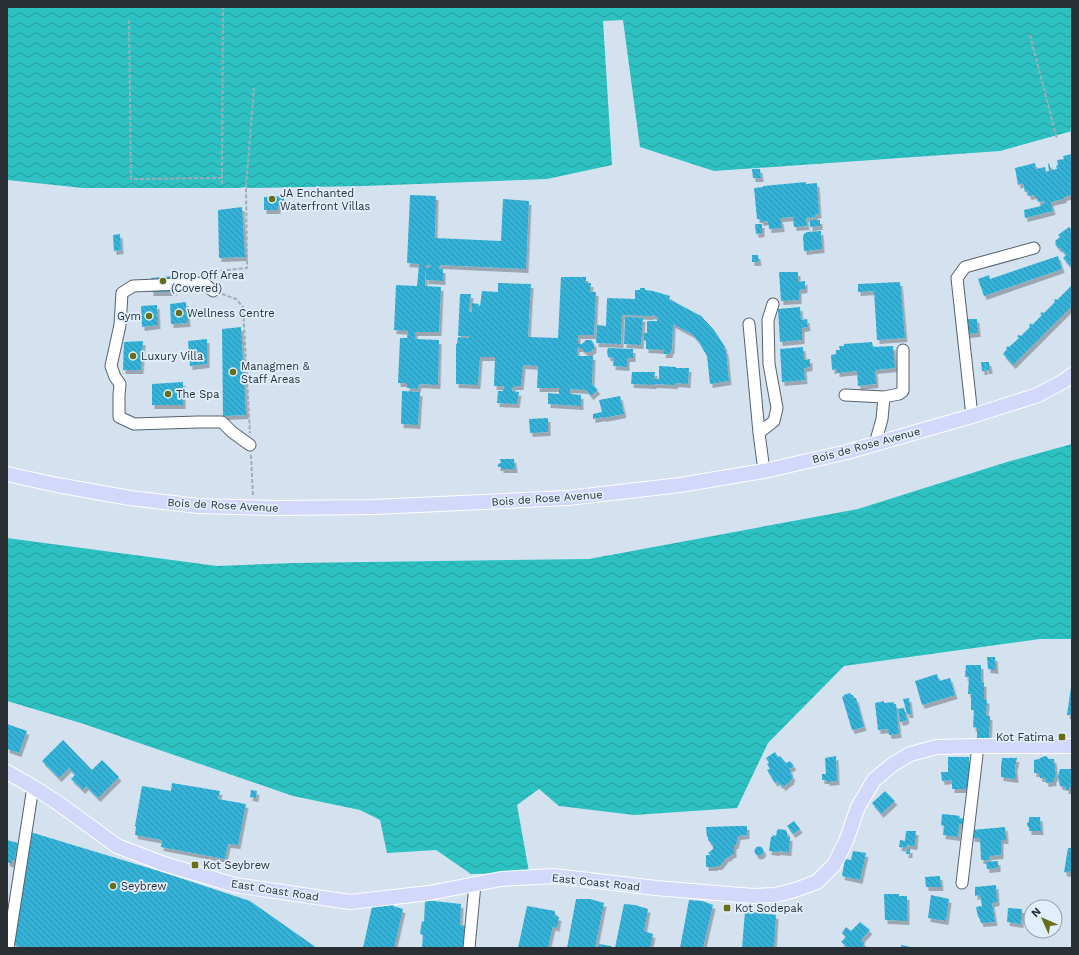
<svg xmlns="http://www.w3.org/2000/svg" width="1079" height="955" font-family="'Work Sans',sans-serif">
<defs>
<pattern id="water-waves" width="16" height="10" patternUnits="userSpaceOnUse"><rect width="16" height="10" fill="#2dc1c2"/><path d="M0 5q4-4 8 0t8 0" fill="none" stroke="#269d9e"/></pattern>
<pattern id="building-back-hatch" width="6" height="6" patternUnits="userSpaceOnUse"><rect width="6" height="6" fill="#36b2d7"/><path d="M-1 5l2 2M0 0l6 6M5-1l2 2" fill="none" stroke="#2e91af"/></pattern>
<filter id="shadow"><feDropShadow dx="2.5" dy="4" stdDeviation="0" flood-color="#0004"/></filter>
</defs>
<rect width="100%" height="100%" fill="#d4e2f0"/>
<path fill="url(#water-waves)" d="M7 7H1072V131L1000 151 714 171 640 147 623 20 603 21 612 165 547 179 364 186 247 188 246 187 239 188H83L7 180Z
M1072 444V639H1040L844 666 768 743 737 808 634 815 559 806 539 789 517 805 529 872 471 874 436 850 387 853 380 820 360 810 293 796 84 724 7 701V538L217 566 295 563 589 559 858 509 1007 462Z"/>
<path fill="url(#building-back-hatch)" filter="url(#shadow)" d="M1072 154V195L1064 197V199L1051 202 1053 211 1025 218 1024 210 1041 206V204L1045 203 1044 201 1038 202 1037 197H1035L1034 195 1029 196 1027 191 1025 192 1023 183 1018 185 1015 168 1035 163 1036 169 1045 167 1046 172 1049 171 1048 164 1049 163 1051 170 1057 169 1056 166 1058 165 1057 160 1064 159 1063 156Z
M752 169H760L761 178H753Z
M806 182V184L817 183 819 214 815 215V217L806 218 807 226 794 227 793 218H794V217L780 218V220H781L782 228 769 229 768 221 761 222 760 219H757L754 188 763 187V186Z
M410 195 436 196 435 238 501 241 503 199 529 201 526 269 440 265 439 269H443V281L426 280V268H429L430 265H426L425 286 441 287 439 332H415V339L439 340 438 385 419 384 418 389 407 388V383H398L400 338H407L408 331 394 330 396 285 417 286 419 264 407 263Z
M284 196V206H278V210H264V197Z
M242 207 245 257 219 258 218 210Z
M810 220H820V226L810 227Z
M755 224H762V233L756 234Z
M1069 227 1071 229H1072V268L1063 258 1066 255 1061 249 1059 248H1058L1055 244 1056 243 1055 241 1060 237 1058 235Z
M821 231 822 249 804 251 803 237 804 234 807 232Z
M120 234 121 250 114 251 113 235Z
M752 255H758L759 262H752Z
M1058 256 1062 269 984 296 978 279 989 275 990 279Z
M779 272H798V282L805 281V289L799 290V300L781 301Z
M174 276V292H151V278Z
M561 277H586V283H591L590 292H596L594 335H578V344H582L586 340H591L594 344V349L590 352H585L581 348H577V356H593L592 384 598 390 591 396 586 390 570 389V394L581 395V406L548 404V393L559 394V388H537L538 366 523 365 521 386H513L512 391 519 392 517 404 497 403 498 391H503L504 386H494L495 357H480L478 385 456 384V344H457L458 337 469 338V336H458L460 294H471L469 311 472 312V303L479 304 478 305 480 306 482 291 498 292V283L531 284 528 337 558 338Z
M900 282 905 338 877 340 874 291 858 292V284Z
M1072 285V306L1013 365 1003 354 1007 349 1006 348 1008 346 1009 347 1019 338 1017 336 1019 335 1021 336 1030 327 1029 325 1031 323 1032 325 1042 315 1040 314 1042 312 1044 313 1055 302 1054 301 1055 299 1057 300Z
M640 288H645V290L653 291 670 296 669 299 701 316 714 330 725 347 724 348 726 351 729 381 710 384 707 356 699 342 692 334 673 324 672 350H671L670 354H663L664 350 646 349V341L644 340V333H647V321H657L658 317 652 315 651 316 622 315 621 344 596 343 597 325 606 326 607 298 635 299V290H640Z
M186 302 188 323 171 324 170 304Z
M157 305 158 325 142 327 141 306Z
M800 307 801 320 807 319 808 327 802 328V340L780 342 778 309Z
M625 317 643 318 641 345 624 344Z
M967 319H977L978 333 967 334Z
M241 327 246 415 223 416 222 329Z
M207 339V364L190 366 188 341Z
M143 341 141 370H123L124 342Z
M872 342 873 347 893 346 895 368 875 370 876 384 858 386 857 371 837 373V369L832 370 831 355 836 354V350H840L839 346H844V344Z
M803 347 804 360 810 359V367L804 368 805 380 782 382 780 349Z
M608 348 633 349V358H627V367L613 366 614 358 608 357 607 352Z
M981 362H985V371H982Z
M985 362H989L990 370H986Z
M659 366 676 367V368H689L688 384 676 383 675 385 654 384V385L631 384 632 372H655L654 379H659Z
M183 382V405H152V384Z
M402 391 420 392 418 425 401 424Z
M620 396 624 414 603 418V417L593 419V414L602 412 599 400Z
M548 418V432L530 433 529 419Z
M500 459H514L515 469H501V467H498V464L501 463Z
M987 657H995L996 670 988 669Z
M966 665H981V682L984 683V699L987 700 986 716H990L989 740 977 741V728L973 727 974 710H971V694H968L969 677H965Z
M937 674 939 681 950 678 955 695 922 705 915 681Z
M1071 687H1072V715H1067Z
M850 693 851 695H853L854 698H856L864 727 852 730 842 697 844 696V695Z
M909 698 911 714H907L903 699Z
M884 701V703L894 702V704H896L899 734 889 735 888 729 878 730 875 703Z
M904 708 907 719 905 721 900 722 898 709Z
M7 724 27 731 19 753 7 749Z
M63 740 92 770 102 760 119 777 98 798 86 786 83 790 71 779 75 775 69 768 59 778 42 761Z
M775 752 778 757 780 756 786 763 790 761 794 766 789 769 791 771 790 772 793 777 791 779 792 780 783 787 781 784 780 785 777 781 775 783 767 770 770 769 767 764 769 763 766 758Z
M836 756 837 781 827 782V780H822V774H826L825 758Z
M1046 756 1049 759H1054L1056 777 1054 778V782L1046 783 1045 778H1040L1039 773H1034V760L1039 759 1042 757Z
M948 757H969V789H952V780L942 781 941 772H948Z
M1002 758H1017L1015 767 1016 779 1001 777V767Z
M1060 769H1072V787H1069L1070 790H1066V787L1060 786 1058 776Z
M172 783 220 791 218 799 246 804 238 845 228 844 225 859 161 847 162 840 135 835 136 827 135 826 142 786 171 791Z
M251 790 257 791 256 798 250 797Z
M885 791 895 801 881 814 872 803Z
M942 814 953 815 960 816 959 818 966 819 965 825 959 824 958 837 943 835 944 826 941 825Z
M1029 817H1040L1041 831H1029V827H1028L1027 824 1028 822 1029 821Z
M794 821 800 829 793 834 787 826Z
M737 826H747V835L738 836 736 845H734V854H732L728 858 727 857 720 866H715V867H706V855H711L708 853 713 849V845L708 840V837H707L706 827Z
M1005 827 1006 840H1001V855L989 856V860H981L980 838H972V830Z
M778 829 786 830V831L787 832V837H790L789 852 778 851 777 852 769 851 771 837H772L773 835 776 836 777 830H778Z
M27 831 162 872 250 901 317 948H21L13 944Z
M906 831H916L915 846 907 845 906 848 899 847 900 840 905 841Z
M7 840 18 843 14 861 12 860V864L7 862Z
M754.5 851a4.5 4.5 0 1 1 9 0a4.5 4.5 0 1 1-9 0Z
M1068 848H1072V871H1069L1068 873 1064 872Z
M907 849H910V854H906Z
M853 851 866 853 860 880 842 876 845 859 851 860Z
M998 861V868L987 869 986 862Z
M940 876 941 887H926L925 877Z
M996 885 997 902 992 903 995 922 981 923 980 919H979V917H978L976 907 982 906 980 895 975 896V887Z
M884 894H899V896H907V921L885 920Z
M931 895 949 899 946 921 928 918Z
M576 899H590L604 903 595 948H567Z
M425 900 461 904 460 925 466 926 463 948H422L423 935 420 934 422 921 424 922Z
M689 900 702 901 713 905 703 948H680Z
M373 902H388L393 904V906L403 909 394 948H363Z
M624 904 635 905 648 909 644 931 653 934 650 948H615Z
M527 906 555 911V916L559 917 557 928 553 926 548 948H518Z
M1008 908 1022 909 1021 924 1007 922Z
M745 911 776 915 774 948H742Z
M860 922 870 930 861 940 865 944 861 948H848L841 942 846 937 842 933 846 927 851 931Z
M599 944 611 946V948H598Z
M901 945 911 947V948H901Z"/>
<g fill="none" stroke-linecap="round" stroke-linejoin="round">
<g stroke="#56616d" stroke-width="13">
<path id="minor" d="M213 291 204 283 133 286 122 293 120 325 111 366 115 377 120 384 119 395V417L134 424 198 422H222L232 432 250 445
M749 324 759 433 764 471
M845 395 884 397 882 419 875 444
M884 397 899 394 903 391V350
M972 416 957 278 965 267 1034 248
M759 433 774 421 777 408 769 364 768 320 773 304
M962 883 978 746
M8 948 33 787
M469 948 475 884"/>
</g>
<g stroke="#fff" stroke-width="16">
<path id="major" d="M7 474 57 485 130 498 198 506 278 508 374 507 568 498 680 485 764 471 847 452 972 416 1038 395 1064 381 1072 375
M7 772 33 787 58 803 117 846 164 864 235 885 350 902 429 893 501 879 554 876 656 888 753 896 776 895 795 890 817 882 834 865 846 841 858 807 874 780 892 765 910 754 937 747 978 746H1072"/>
</g>
<path stroke="#a0acb7" stroke-width="2" stroke-dasharray="4 2" stroke-linecap="butt" d="M129 20 131 179 222 178
M1030 35 1057 139
M222 184 223 7
M216 280 218 271 247 268 246 187 254 88
M222 294 236 299 243 307 250 433
M251 455 253 497"/>
<use href="#minor" stroke="#fff" stroke-width="11"/>
<use href="#major" stroke="#d2d8fa" stroke-width="14"/>
</g>
<g fill="#676f16" stroke="#e1effd" stroke-width="1.5">
<circle cx="272" cy="199" r="4"/>
<circle cx="163" cy="281" r="4"/>
<circle cx="179" cy="313" r="4"/>
<circle cx="149" cy="316" r="4"/>
<circle cx="133" cy="356" r="4"/>
<circle cx="233" cy="372" r="4"/>
<circle cx="168" cy="394" r="4"/>
<rect x="1058" y="733" width="8" height="8" rx="2"/>
<rect x="191" y="861" width="8" height="8" rx="2"/>
<circle cx="113" cy="886" r="4"/>
<rect x="723" y="904" width="8" height="8" rx="2"/>
</g>
<g text-anchor="middle" stroke-width="3.5" stroke-linejoin="round" paint-order="stroke">
<g font-size="11" fill="#292e33" stroke="#e1effd" text-anchor="start">
<text x="280" y="197">JA Enchanted<tspan x="280" dy="13">Waterfront Villas</tspan></text>
<text x="171" y="279">Drop Off Area<tspan x="171" dy="13">(Covered)</tspan></text>
<text x="187" y="317">Wellness Centre</text>
<text x="141" y="320" text-anchor="end">Gym</text>
<text x="141" y="360">Luxury Villa</text>
<text x="241" y="370">Managmen &amp;<tspan x="241" dy="13">Staff Areas</tspan></text>
<text x="176" y="398">The Spa</text>
<text x="1054" y="741" text-anchor="end">Kot Fatima</text>
<text x="203" y="869">Kot Seybrew</text>
<text x="121" y="890">Seybrew</text>
<text x="735" y="912">Kot Sodepak</text>
</g>
<g font-size="11" fill="#292e33" stroke="#e1effd">
<text transform="translate(866 445) rotate(-15)" y="4">Bois de Rose Avenue</text>
<text transform="translate(547 498) rotate(-4)" y="4">Bois de Rose Avenue</text>
<text transform="translate(223 505) rotate(3)" y="4">Bois de Rose Avenue</text>
<text transform="translate(596 882) rotate(6)" y="4">East Coast Road</text>
<text transform="translate(275 890) rotate(9)" y="4">East Coast Road</text>
</g>
</g>
<rect width="1079" height="955" fill="none" stroke="#292e33" stroke-width="16"/>
<g transform="translate(1043 919) rotate(315)"><circle r="19" fill="#e1effd" stroke="#97a2ac"/>
<path d="M0-3L7 15L0 10L-7 15Z" fill="#676f16"/>
<text y="-6" font-size="11" font-weight="bold" text-anchor="middle" fill="#292e33">N</text>
</g>
</svg>
